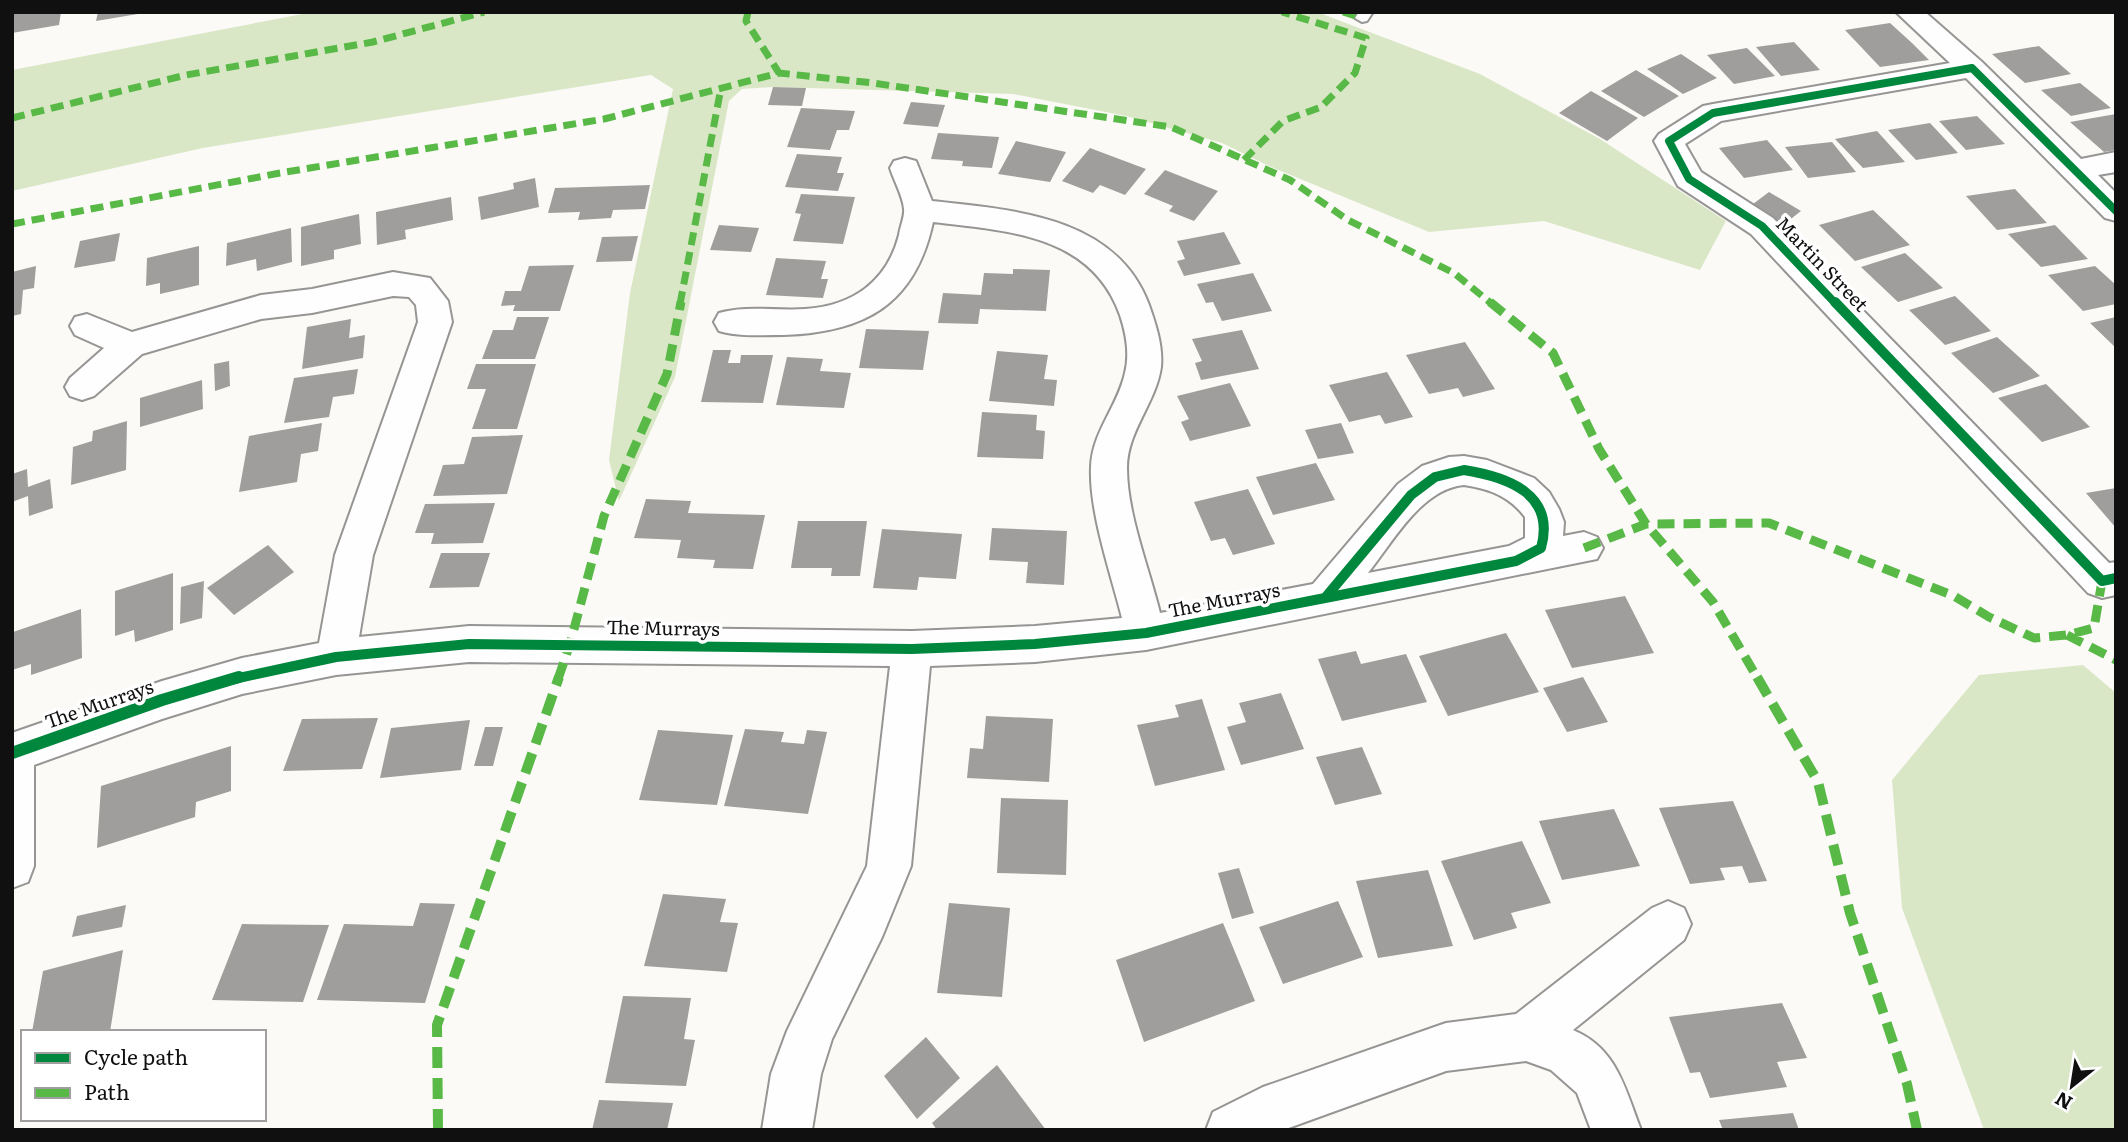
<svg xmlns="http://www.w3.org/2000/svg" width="2128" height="1142" font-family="Literata,serif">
<rect width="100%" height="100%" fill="#fcfaf7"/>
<path fill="#dae7c7" d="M313 12H1317L1480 74 1600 139 1726 221 1700 270 1544 221 1429 232 1269 166 1222 143 1126 116 1013 94 773 87 742 89 729 101 675 377 619 501 609 460 630 293 673 89 651 75 203 148 12 191V70Z
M2083 665 2116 693V1130H1984L1902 908 1892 780 1979 675Z"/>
<path fill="#a09e9c" d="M61 12 59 25 12 33V14Z
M98 12H138V14L96 21Z
M1890 23 1912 43 1929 60 1880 67 1845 30Z
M1794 42 1820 70 1781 76 1756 47Z
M2039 46 2071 74 2025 83 1992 54Z
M1747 48 1775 76 1734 84 1707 55Z
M1681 54 1717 78 1683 94 1647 69Z
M1636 70 1679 96 1644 117 1601 91Z
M2080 83 2111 108 2071 116 2041 90Z
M773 87 806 88 802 106 768 105Z
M1591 91 1638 118 1607 141 1559 113Z
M911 102 945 105 938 127 903 124Z
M801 108 855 111 849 130H837L830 150 787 147Z
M2116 114V150L2104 152 2070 122Z
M1977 116 2005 144 1966 150 1939 121Z
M1930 123 1958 153 1916 160 1888 130Z
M1877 131 1905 162 1863 168 1835 139Z
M938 133 999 137 992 168 962 166 963 161 931 159Z
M1767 140 1793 170 1744 178 1719 148Z
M1016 141 1066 152 1050 182 998 174Z
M1832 142 1856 172 1808 178 1785 147Z
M1090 148 1146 169 1125 195 1100 185 1093 193 1062 181Z
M797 154 842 157 837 173H844L838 191 785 187Z
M1165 170 1218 191 1194 221 1169 211 1173 206 1144 194Z
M535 178 539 207 481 220 478 197 514 189 513 183Z
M650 185 645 209 613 210 611 218 578 220 580 212 548 213 555 188Z
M2015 189 2047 223 1997 230 1966 196Z
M1769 192 1801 211 1782 226 1749 207Z
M801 194 855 197 843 244 793 241 801 214 795 213Z
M451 197 453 220 405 230 406 239 377 245 376 212Z
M1873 210 1910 245 1855 261 1819 225Z
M359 214 361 244 334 250V259L301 266V227Z
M719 225 759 228 751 252 710 250Z
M2055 225 2088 259 2041 267 2008 234Z
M291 228 292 262 257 271 256 259 226 266 227 243Z
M1224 232 1241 264 1184 276 1177 261 1185 259 1177 241Z
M120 233 115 261 74 268 80 241Z
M638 236 632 261 596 262 602 237Z
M199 246V285L160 294V283L146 286 147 258Z
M1905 253 1943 288 1898 302 1861 267Z
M776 258 826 261 821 279H828L823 298 766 295Z
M574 265 560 311H513L515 305 501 306 505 291H521L529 266Z
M36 266 34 288 23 290 21 314 12 316V272Z
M2095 266 2116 285V304L2083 311 2048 275Z
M1013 269 1050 270 1046 311 980 309 978 324 938 323 943 293 981 295 984 273 1013 274Z
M1253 273 1272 311 1222 321 1213 302 1206 303 1197 284Z
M1955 296 1991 331 1945 345 1909 310Z
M517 317H549L535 359H482L493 330H513Z
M2116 317V348L2090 323Z
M351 319 349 338 365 335 363 358 302 369 307 327Z
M866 329 929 331 923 370 859 368Z
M1242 330 1259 369 1201 380 1195 363 1202 361 1192 339Z
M1997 337 2040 376 1993 393 1951 353Z
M1465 342 1495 389 1463 397 1458 388 1429 394 1406 355Z
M713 350H731L728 363H740L741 355H773L763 403 701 402Z
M997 351 1048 355 1044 379 1057 380 1054 406 989 401Z
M787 357 823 359 820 371 851 373 844 408 776 405Z
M229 361 230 386 215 391 214 364Z
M476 364H536L517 429H472L486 389H467Z
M358 369 354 394 333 397 329 417 284 423 294 378Z
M1387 372 1413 417 1385 424 1380 415 1349 422 1329 385Z
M202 380 203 409 140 427V398Z
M1230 383 1251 426 1190 441 1181 422 1189 419 1177 396Z
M2046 384 2090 427 2042 442 1998 398Z
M982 412 1037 415 1036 430 1045 431 1043 459 977 457Z
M127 421 126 470 71 485 73 447 92 441 93 431Z
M322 423 318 451 301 454 297 482 239 492 249 436Z
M1341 423 1354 453 1318 459 1305 430Z
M523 435 507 494 433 496 443 465 464 464 472 437Z
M1316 463 1335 500 1273 515 1256 477Z
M27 469 28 487 50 479 53 508 29 516 28 496 12 502V474Z
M2116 488V528L2086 493Z
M1248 489 1275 544 1233 555 1225 538 1211 541 1194 502Z
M646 499 691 501 688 513 765 515 753 569 713 568 715 560 677 558 681 540 634 538Z
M495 503 483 543 431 544 434 533H415L425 504Z
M798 521H867L860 576H831L832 568H791Z
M992 528 1067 531 1064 585 1026 583 1028 562 989 560Z
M882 529 962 534 956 579 919 577 917 590 873 588Z
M268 545 294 572 234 615 207 588Z
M441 553H490L479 587 429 588Z
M173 573V630L135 642 134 630 115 636V591Z
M204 581 202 618 180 624 181 587Z
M1625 596 1654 653 1572 668 1545 610Z
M81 609 82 658 31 675V664L12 670 13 632Z
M1506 633 1539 692 1448 716 1419 656Z
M1356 651 1361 664 1406 654 1427 702 1342 721 1318 659Z
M1583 677 1608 722 1567 732 1543 688Z
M1281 693 1304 749 1241 765 1227 727 1246 722 1239 703Z
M1202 699 1225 770 1155 786 1137 725 1179 717 1175 705Z
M986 716 1053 719 1049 782 967 778 970 748 983 749Z
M378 718 362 769 283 771 302 719Z
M470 720 461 770 380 778 391 728Z
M485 727H503L493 766H474Z
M745 729 784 732 781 742 804 744 807 730 827 732 808 814 724 806Z
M658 730 733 735 717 805 639 800Z
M231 746V791L196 802 195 817 97 848 101 786Z
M1362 747 1382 794 1335 805 1316 757Z
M1001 798 1068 800 1066 875 997 873Z
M1733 801 1767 881 1749 883 1742 866 1720 868 1725 880 1690 884 1659 808Z
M1614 809 1640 866 1562 880 1539 821Z
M1522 841 1551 903 1511 913 1517 928 1474 940 1441 861Z
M1239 868 1254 913 1232 919 1218 873Z
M1428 870 1453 946 1378 958 1356 881Z
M663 894 726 899 720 922 738 923 727 972 644 966Z
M1338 901 1363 957 1283 984 1259 927Z
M420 903 455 904 425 1003 317 1000 344 924 413 926Z
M949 903 1010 908 1002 997 937 993Z
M126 905 122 927 72 937 77 916Z
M1223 923 1255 1001 1144 1042 1116 960Z
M242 924 329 925 303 1002 212 1000Z
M123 950 110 1032H32L43 971Z
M623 996 691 998 684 1039 695 1040 686 1086 605 1083Z
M1782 1003 1807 1058 1777 1062 1787 1087 1710 1098 1700 1072 1690 1073 1669 1017Z
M926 1037 960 1078 917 1119 884 1076Z
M997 1065 1046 1130H937L932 1123Z
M599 1100 673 1103 667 1130H592Z
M1793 1113 1799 1130H1723L1719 1120Z"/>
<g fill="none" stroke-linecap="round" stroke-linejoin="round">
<g stroke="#969594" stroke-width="4">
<path id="lane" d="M1359 12H1373L1367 21 1362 22 1355 18Z"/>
</g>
<g stroke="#969594" stroke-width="4">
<path id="street" d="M1896 12H1925L1982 62 2081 159 2116 152V172L2098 175 2116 193V221L2105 218 1966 78 1721 121 1685 144 1701 172 1773 218 2109 563 2116 562V595L2102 598 2088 593 1751 234 1678 186 1654 141 1659 134 1703 106 1713 104 1950 63Z
M905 158 916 161 932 201C1014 210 1116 216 1149 305 1156 325 1163 346 1161 367 1156 403 1127 431 1127 468 1127 514 1149 568 1160 613L1313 584 1398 484 1422 466 1449 457 1464 456 1487 460 1534 478 1549 492 1559 509 1564 522 1563 536 1584 532 1597 537 1603 548 1597 559 1146 650 1035 662 930 666 911 866 882 937 832 1039 821 1074 812 1130H762L771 1074 787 1031 867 866 890 666 469 662 336 675 242 694 162 719 34 765V866L28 882 12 888V733L162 681 242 658 319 643 335 555 418 322 416 305 409 297 393 296 312 313 261 319 142 354 94 396 82 400 70 396 65 387 70 378 104 348 75 335 70 326 75 317 87 314 132 332 261 295 312 289 393 272 430 278 448 301 452 322 373 555 359 637 469 626 912 631 1035 626 1122 618C1111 574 1089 512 1091 467 1092 432 1118 406 1125 373 1130 354 1126 333 1120 315 1091 234 1007 231 933 222 915 305 865 332 784 335 763 335 740 337 719 331L714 322 719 313C746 305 777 311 805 309 852 306 887 282 899 235 900 227 905 216 904 209 903 196 894 181 890 168L894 161ZM1464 485C1490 489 1509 496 1525 517V538L1509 546 1368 573C1393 542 1421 489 1464 485Z
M1668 901 1684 908 1691 924 1684 940 1573 1030C1617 1048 1625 1089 1641 1130H1591L1577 1093 1551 1070 1526 1061 1446 1071 1283 1130H1206L1213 1112 1263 1087 1446 1023 1516 1014 1652 908Z"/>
</g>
<use href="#lane" fill="#fffefe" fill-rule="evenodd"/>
<use href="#street" fill="#fffefe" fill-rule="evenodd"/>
<path stroke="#58b947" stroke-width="7" stroke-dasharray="13 7" stroke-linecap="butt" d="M748 12 746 21 779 73
M1343 12 1362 18
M12 118 186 75 373 42 484 12
M1244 160 1283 121 1321 107 1355 73 1366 38 1282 12
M12 224 280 173 604 119 779 73 873 83 1171 127 1290 180 1348 220 1454 273 1492 304
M680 304 721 88"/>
<path stroke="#58b947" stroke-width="9" stroke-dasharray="17 9" stroke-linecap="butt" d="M1490 302 1553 353 1599 449 1646 524 1713 602 1758 679
M1584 548 1646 524 1769 523 1954 596 1989 617 2034 638 2067 635 2094 628 2102 581
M2067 635 2116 660
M558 679 570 644 604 516 667 374 681 302"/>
<path stroke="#58b947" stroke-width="10" stroke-dasharray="21 10" stroke-linecap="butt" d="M1757 677 1818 782 1850 913 1907 1084 1917 1130
M438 1130 437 1025 559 677"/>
<g stroke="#fff" stroke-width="11">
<path id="cycleway-far2" d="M1836 304 1762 226 1689 179 1669 141 1713 113 1972 68 2116 211"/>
</g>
<g stroke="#fff" stroke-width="14">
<path id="cycleway-far1" d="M1835 302 2102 581 2116 578
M1464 470C1508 477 1556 494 1541 548L1516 561 1325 598 1411 495 1435 477Z
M234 679 336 657 469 644 912 649 1035 644 1146 633 1325 598"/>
</g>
<g stroke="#fff" stroke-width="17">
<path id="cycleway" d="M12 753 162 700 239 677"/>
</g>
<use href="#cycleway-far2" stroke="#00873e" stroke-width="8"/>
<use href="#cycleway-far1" stroke="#00873e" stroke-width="10"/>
<use href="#cycleway" stroke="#00873e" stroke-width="12"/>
</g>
<g text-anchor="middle" stroke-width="7" stroke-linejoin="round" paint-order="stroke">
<g font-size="19" fill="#101010" stroke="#fff">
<text transform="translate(1822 264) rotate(46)" y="7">Martin Street</text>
<text transform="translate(1224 600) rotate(-11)" y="7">The Murrays</text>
<text transform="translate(663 628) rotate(1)" y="7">The Murrays</text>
<text transform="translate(99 704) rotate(-19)" y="7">The Murrays</text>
</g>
</g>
<rect width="2128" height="1142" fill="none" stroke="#101010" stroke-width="28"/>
<rect x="21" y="1030" width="245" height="91" fill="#ffffff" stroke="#9f9f9f" stroke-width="2"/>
<rect x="35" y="1053" width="35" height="10" fill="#00873e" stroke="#9f9f9f" stroke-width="2"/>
<text x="84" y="1065" font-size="21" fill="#101010">Cycle path</text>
<rect x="35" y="1088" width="35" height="10" fill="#58b947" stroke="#9f9f9f" stroke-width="2"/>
<text x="84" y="1100" font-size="21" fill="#101010">Path</text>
<g transform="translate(2072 1086) rotate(210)" stroke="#ffffff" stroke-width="5" paint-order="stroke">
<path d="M0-5L12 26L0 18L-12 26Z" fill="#101010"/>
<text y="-10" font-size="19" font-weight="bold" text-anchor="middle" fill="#101010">N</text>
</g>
</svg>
